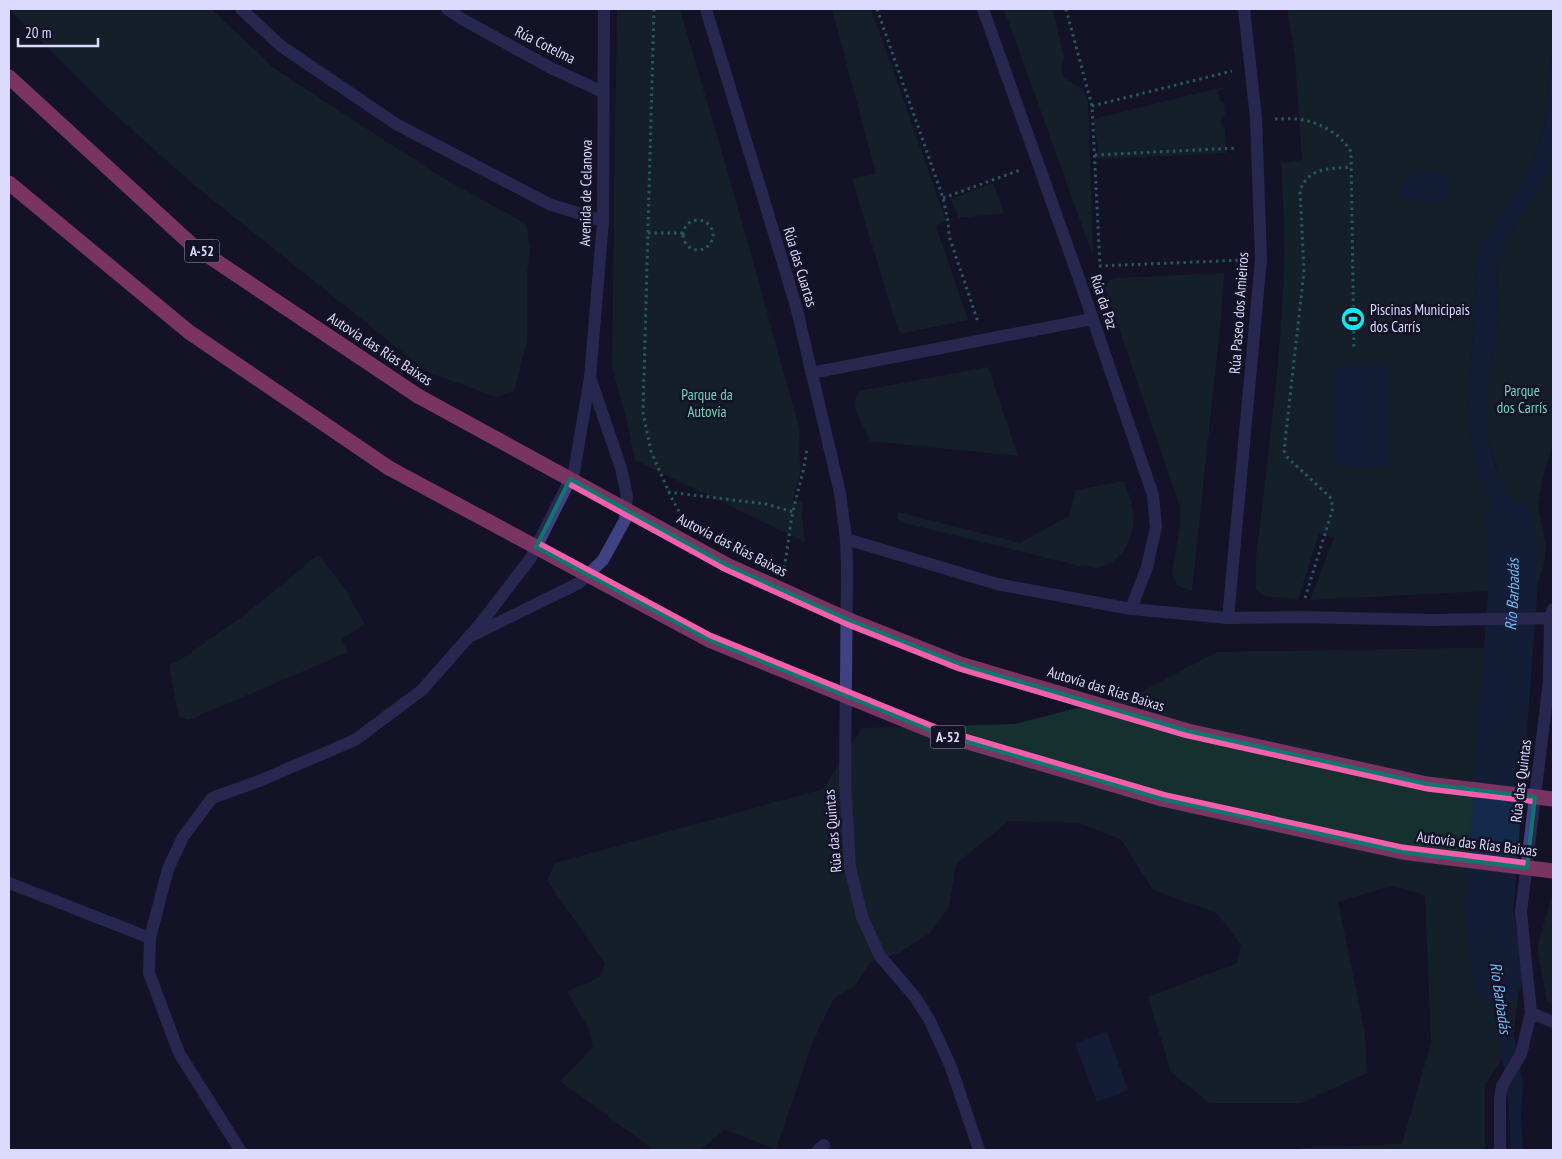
<svg xmlns="http://www.w3.org/2000/svg" width="1562" height="1159" font-family="'PT Sans Narrow',sans-serif">
<rect width="100%" height="100%" fill="#141227"/>
<path fill="#15302e" d="M9 9H211L275 69 441 177 526 224 530 248 527 274V341L514 391 496 397 426 371 193 184 108 108Z
M617 9H680L744 229 799 428 800 471 792 503 803 501 802 517 805 542 635 460 627 421 612 366Z
M832 9H871L946 221 936 226 968 320 903 333 898 330 852 179 876 174Z
M1004 9H1053L1064 58 1061 68 1064 78 1082 88 1088 101 1093 256Z
M1287 9H1553V44L1544 127 1538 148 1526 175 1477 265 1468 412 1472 444 1502 530 1506 590 1310 600 1334 538 1319 533 1298 600 1264 596 1256 589V558C1267 461 1281 363 1284 266 1285 232 1283 197 1281 163L1302 160 1295 56Z
M1223 87V89L1218 91 1220 101 1224 104 1225 116 1221 117V126L1225 129 1226 153 1099 159 1094 119Z
M1553 156V444L1543 476 1538 506 1546 547 1544 564 1538 582 1529 590H1521L1519 533 1488 442V381L1498 318 1496 266 1516 223 1541 185Z
M993 183 1004 213 959 218 951 199Z
M1224 273 1221 318 1192 590 1183 588 1177 584 1172 574 1180 524V507L1105 287 1110 280 1116 278Z
M988 367 1018 456 870 441C864 427 848 404 859 391Z
M1123 481C1127 490 1132 501 1133 511 1137 533 1121 567 1096 568 1091 568 1085 566 1080 566L900 522 897 518 898 512 1020 543 1069 516 1076 490Z
M318 555 343 586 365 625 342 639 348 652 189 720 179 717 169 665 179 661 247 613Z
M1521 647 1528 741 1506 903 1518 997 1513 1041 1485 1085V1150H1297L1303 1148 1402 1144 1431 1043 1425 895 1391 886 1338 902 1365 1034 1367 1073 1301 1103H1209L1171 1072 1148 997 1237 963 1241 945 1217 913 1153 890 1121 839 1078 823 1009 821 956 864 949 907 930 933 901 952 870 962 855 986 834 998 813 1041 776 1149 725 1130 700 1150H654L560 1081 593 1047 589 1030 567 991 599 978 605 964 547 880 555 863 823 789 862 728 1015 724 1143 691 1217 652Z
M1553 892V1005L1547 1001 1537 948Z"/>
<path fill="#132a4a" d="M1553 44V156L1541 185 1516 223 1496 266 1498 318 1488 381V442L1495 465 1508 496 1519 533 1521 590H1506L1502 530 1480 472 1472 444 1468 412 1477 265 1482 244 1526 175 1538 148 1544 127Z
M1424 171C1438 169 1449 174 1450 190 1443 212 1426 198 1411 202L1402 195C1396 180 1413 176 1424 171Z
M1386 365 1388 467H1336L1335 366Z
M1480 911 1498 912 1510 1013 1523 1084 1521 1116 1523 1150H1511L1508 1095Z
M1107 1032 1128 1090 1097 1102 1075 1043Z"/>
<g fill="none" stroke-linecap="round" stroke-linejoin="round">
<path stroke="#132a4a" stroke-width="49" id="s1" d="M1498 979 1489 911 1513 589 1512 538 1508 524"/>
<path stroke="#39b1a4" stroke-width="3" stroke-dasharray="2.5 4" stroke-linecap="butt" d="M654 9 643 413 651 451 670 495 681 515
M877 9 943 198 948 221 949 236 978 322
M1066 9 1092 106 1100 266
M1092 106 1232 71
M1275 119C1284 119 1294 118 1303 120 1321 123 1342 135 1351 152L1354 350
M1095 155 1237 148
M943 198 1020 170
M683 235a15 15 0 1 1 30 0a15 15 0 1 1-30 0Z
M648 233H684
M1099 266 1243 260
M668 492 766 504 793 512
M784 568C788 549 789 530 793 511 798 489 805 469 807 447
M1305 598 1333 508 1330 497 1288 458 1284 451 1304 271 1300 191C1308 167 1329 169 1351 167"/>
<path stroke="#404182" stroke-width="12" d="M241 9 281 46 396 124 549 204 603 221
M447 9 462 19 551 68 603 92
M706 9 796 306 840 493 846 539 847 569 845 783 850 867 862 917 880 956 915 997 929 1019 951 1067 979 1150
M983 9 1077 273 1153 495 1156 527 1147 567 1131 609
M811 373 1092 319
M846 539 997 584 1131 609 1228 618 1299 617 1432 620 1550 618
M1228 618 1261 259 1256 118 1244 9
M473 635 579 583 603 560 625 520 627 496 621 468 591 380
M9 883 150 938
M1531 1013 1553 1022
M240 1150 179 1053 149 973 150 938 168 869 183 837 212 798 259 781 355 740 422 690 481 623 530 559 574 472 590 378 603 221 604 9
M818 1150 824 1145
M1500 1150V1099L1502 1086 1521 1054 1531 1013 1521 912 1549 681 1550 618 1553 609"/>
<path stroke="#f35ead" stroke-width="15" d="M9 77 192 245 418 396
M9 183 189 332 389 468"/>
<path stroke="#f35ead" stroke-width="15" d="M418 396 727 565 849 620 960 664 1188 731 1427 784 1553 799
M389 468 709 640 937 733 1162 799 1402 852 1553 871"/>
</g>
<path d="M0 0H1562V1159H0ZM570 479 727 565 849 620 960 664 1188 731 1427 784 1535 797 1527 868 1402 852 1162 799 937 733 709 640 536 547Z" fill="#141227" fill-opacity=".55" fill-rule="evenodd"/>
<path fill="none" stroke="#0f766e" stroke-width="4" stroke-linejoin="round" d="M570 479 727 565 849 620 960 664 1188 731 1427 784 1535 797 1527 868 1402 852 1162 799 937 733 709 640 536 547Z"/>
<defs>
<g id="stadium-disc" transform="scale(1.25)"><circle r="9.5" fill="#15e3ee" stroke="#141227"/><path d="M0-5a6.5 5 0 1 0 0 10a6.5 5 0 1 0 0-10ZM-3.5-1.8h7v3.6h-7Z" fill="#111"/></g>
</defs>
<g fill-rule="evenodd">
<use href="#stadium-disc" x="1353" y="319"/>
</g>
<g text-anchor="middle" stroke-width="5" stroke-linejoin="round" paint-order="stroke">
<g fill="#141227" stroke="#a09ebc" stroke-width="1">
<rect x="184.5" y="239.5" width="35" height="23" rx="4"/>
<rect x="930.5" y="725.5" width="35" height="23" rx="4"/>
</g>
<g font-size="14" font-weight="bold" fill="#dcdafc">
<text x="202" y="256">A-52</text>
<text x="948" y="742">A-52</text>
</g>
<g font-size="15" fill="#dcdafc" stroke="#141227">
<text transform="translate(545 45) rotate(27)" y="5">Rúa Cotelma</text>
<text transform="translate(586 193) rotate(-89)" y="5">Avenida de Celanova</text>
<text transform="translate(800 267) rotate(73)" y="5">Rúa das Cuartas</text>
<text transform="translate(1104 302) rotate(72)" y="5">Rúa da Paz</text>
<text transform="translate(1239 313) rotate(-86)" y="5">Rúa Paseo dos Amieiros</text>
<text transform="translate(380 349) rotate(33)" y="5">Autovía das Rías Baixas</text>
<text transform="translate(732 545) rotate(27)" y="5">Autovía das Rías Baixas</text>
<text transform="translate(1106 689) rotate(17)" y="5">Autovía das Rías Baixas</text>
<text transform="translate(1521 781) rotate(-83)" y="5">Rúa das Quintas</text>
<text transform="translate(833 831) rotate(-95)" y="5">Rúa das Quintas</text>
<text transform="translate(1477 844) rotate(7)" y="5">Autovía das Rías Baixas</text>
</g>
<g font-size="15" fill="#dcdafc" stroke="#141227" text-anchor="start">
<text x="1370" y="315">Piscinas Municipais<tspan x="1370" dy="17">dos Carrís</tspan></text>
</g>
<g font-size="15" fill="#6bd8b7" stroke="#141227">
<text x="1522" y="396">Parque<tspan x="1522" dy="17">dos Carrís</tspan></text>
<text x="707" y="400">Parque da<tspan x="707" dy="17">Autovía</tspan></text>
</g>
<g font-size="16" font-style="italic" fill="#70bef4" stroke="#141227">
<text dy="6" stroke="none"><textPath href="#s1" startOffset="386">Rio Barbadás</textPath></text>
<text transform="translate(1501 998) rotate(82)" y="6">Rio Barbadás</text>
</g>
</g>
<rect width="1562" height="1159" fill="none" stroke="#dcdafc" stroke-width="20"/>
<path d="M18 38v8h80v-8" fill="none" stroke="#dcdafc" stroke-width="2.5"/>
<text x="25" y="38" font-size="15" fill="#dcdafc" stroke="#141227" stroke-width="4" paint-order="stroke">20 m</text>
</svg>
